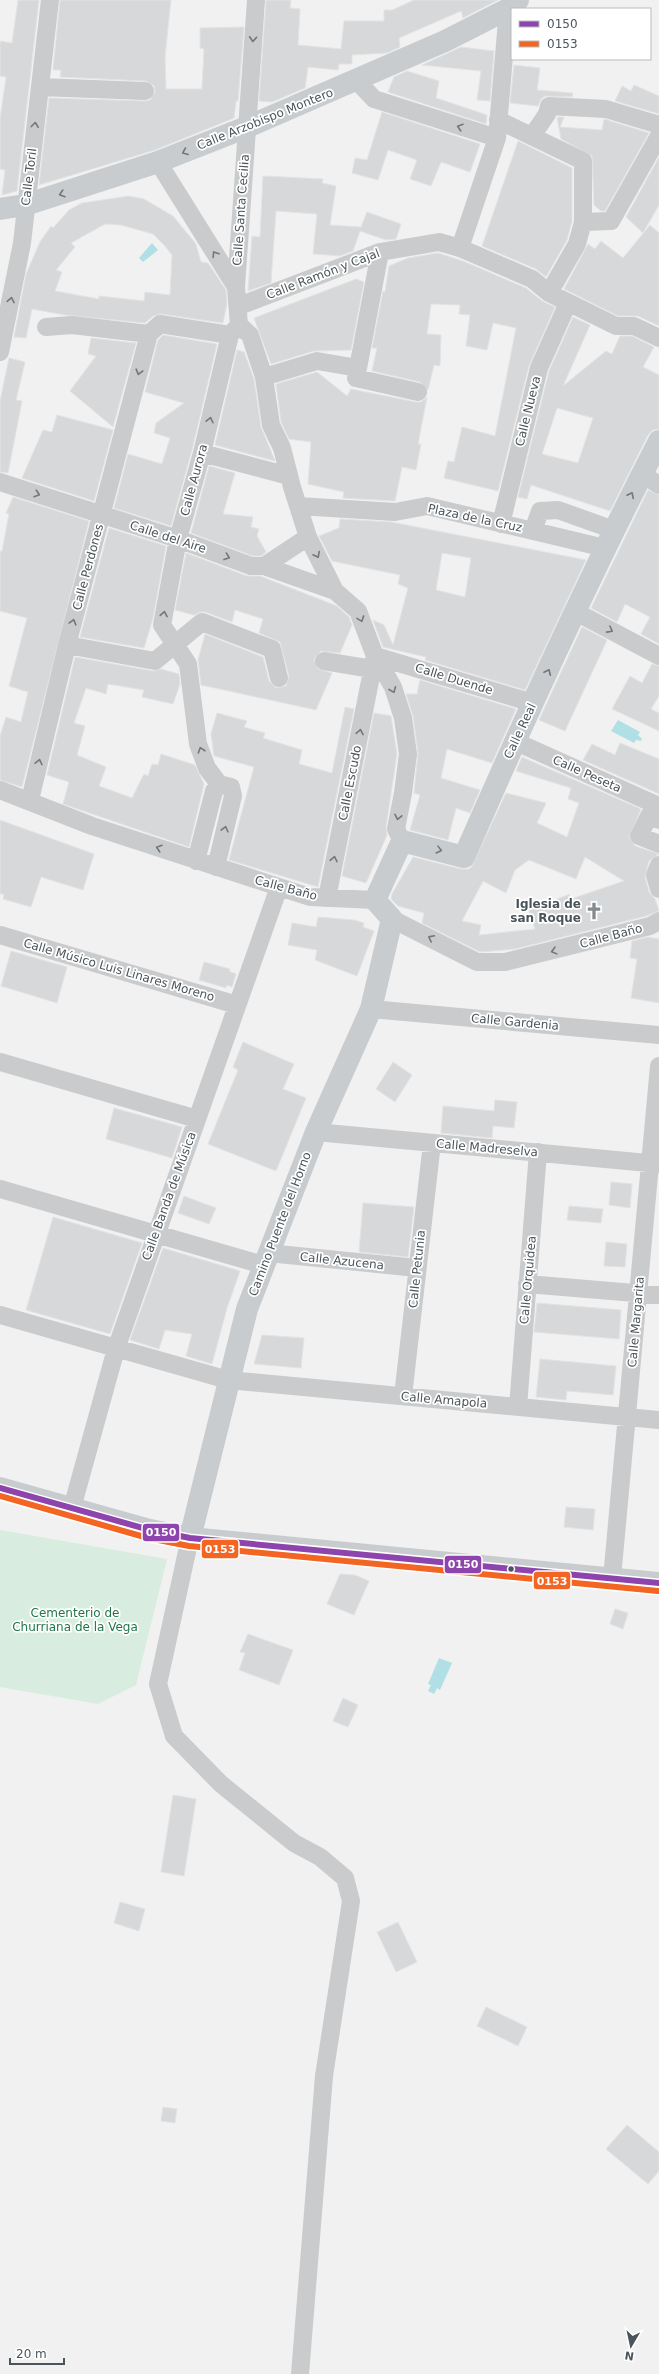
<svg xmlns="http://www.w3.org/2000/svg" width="659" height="2374" font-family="'DejaVu Sans',sans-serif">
<rect width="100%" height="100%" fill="#f1f1f1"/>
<path fill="#d8eddf" d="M0 1530 167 1559 136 1685 98 1704 0 1687Z"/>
<path fill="#b1dfe6" d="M152 243 158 250 143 262 139 258Z
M618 720 640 732 638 735 642 739 641 741 636 740 634 743 611 731Z
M439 1658 452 1663 440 1690 437 1688 434 1694 428 1691 431 1685 428 1684Z"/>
<path fill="#d7d8da" stroke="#e3e3e4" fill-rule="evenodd" d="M18 0H39L17 191 2 195 5 170 0 169V119L6 77 0 76V41L12 43Z
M60 0H171L165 57 166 89H202L204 49 200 48V28L244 27 238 101H236L234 118 155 150 39 185 49 98 145 101 150 100 155 92 154 86 146 81 60 77 61 70H53Z
M266 0H291L290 8 300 9 298 45 341 49 344 21H384V10H392L414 0H498L463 18 461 11 399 38 400 47 387 53 352 55V64H339L338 70 308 67 305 88 272 102 259 101Z
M461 47 494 51 490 101 477 100 481 71 422 65Z
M514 65 540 68 537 90 573 93 572 97 545 96 541 99 538 106 510 103Z
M407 71 439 81 436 98 487 115 486 124 388 92 394 77Z
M634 85 659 96V114L615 101 622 86 631 91Z
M382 112 480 144 470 172 441 162 431 186 410 179 417 160 388 150 378 180 352 173 355 158 367 160Z
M557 117H564L560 127 602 130 604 119 649 133 605 211H601L594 205 592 156 561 139Z
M518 141 572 168V221L567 240 546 277 536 269 482 246Z
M659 157V205L643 233 626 217Z
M263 176 323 179 322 183 336 186 330 225 361 227 367 212 401 224 396 239 386 240 360 231 353 251 340 256 313 254 317 214 276 211 271 283 248 291 252 236 260 237Z
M129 196 144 199 173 216 196 244 201 262 208 263 226 290 227 303 223 323 161 314 153 316 145 323 65 315 32 309 26 338 14 337 26 274 40 242 51 226 53 228 69 210 82 203ZM105 224 121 225 153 234 165 246 172 255 170 295 145 292 144 301 99 296V299L55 291 62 272 56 270 75 247 71 243Z
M650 225 659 233V326L638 316H618L564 289 588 244 595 249 601 241 623 258Z
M438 253 463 261 526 288 542 301 555 307 529 366 498 491 444 478 448 461 454 462 462 427 495 436 516 328 493 323 487 350 466 346 470 315 459 314 460 305 431 304 427 334 441 335 440 366 434 365 428 390 420 382 372 371 377 348H372L383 291 385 292 389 266 408 258Z
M356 279 364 282 351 350 314 351 271 364 254 318Z
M573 317 590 325 563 386 606 351 612 354 620 336H632L654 347 643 367 659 375V429L653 430 648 435 610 511 531 485 527 499 518 497 549 371ZM557 408 593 418 578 463 542 454Z
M163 335 217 344 192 450 171 526 114 508 128 454 162 464 170 438 154 433 156 423 184 403 145 392 158 340Z
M91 338 136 343 113 427 70 391 96 356 88 354Z
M237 350 244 352 254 379 261 427 275 461 215 445Z
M9 358 25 362 16 400 22 401 8 473 0 472V401Z
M317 372 347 396 351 389 416 402H421L427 397 418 444H421L416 470 402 467 395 501 343 498 344 492 308 484 311 442 289 439 281 422 276 384Z
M57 415 113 430 94 501 22 478 43 430 52 432Z
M209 466 235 473 223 514 253 517 251 527 259 529 257 536 266 552 261 556H253L191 533Z
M648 490 659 495V644L641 634 650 617 625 604 617 622 591 608Z
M13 497 89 521 22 787 0 780V736L6 717 21 722 28 692 9 686 27 618 0 611V551H2L9 514 6 513Z
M340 519 391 522 586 560 525 690 425 660 426 657 383 647 373 620 384 625 393 645 408 588 398 584 400 575 332 561 319 536 339 528ZM442 553 471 558 465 597 436 590Z
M109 528 166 546 153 618 144 648 80 637Z
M186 553 247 576H260L337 606 349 617 352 625 340 653 321 651 314 659 318 669 332 673 316 710 201 685 198 660 205 634 263 657 269 681 276 688 286 686 289 676 280 642 259 633 263 619 235 610 232 622 205 612H200L194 615 175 610Z
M582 627 607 640 565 731 539 720Z
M75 657 153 671 161 669 179 674 180 684 173 704 142 697 144 690 108 684 106 694 86 688 74 723 85 726 77 755 106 767 99 786 132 798 144 774 148 776 152 764 158 765 161 754 195 765 204 784 189 847 63 804 69 782 47 775Z
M652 664 659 666V696L651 709 659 713V731L612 709 630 676 642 683Z
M420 680 516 709 492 763 447 749 441 778 480 790 470 813 456 808 448 840 410 830 420 795 414 793 418 753 413 716 406 694H417Z
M345 707 354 709 318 887 229 860 254 767 214 756 211 734 217 713 247 721 244 727 265 733 263 738 302 750 299 764 332 773Z
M374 713 391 716 397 754 386 827 387 835 366 883 342 876Z
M620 743 659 759V794L583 760 592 744 615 755Z
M522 757 641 809 629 837 635 846 659 854 649 861 645 877 649 892 655 899 659 911 646 916 515 949 480 952 422 923 424 913 398 906 391 899 392 894 413 857 461 869H469L472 866 506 793 546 803 537 823 567 837 579 803 568 799 571 788 516 771ZM585 857 624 881 568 900 570 894 529 910 535 929 479 935 481 925 462 921 483 881 506 893 515 870 529 860 576 879Z
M0 820 94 854 83 890 41 877 31 907 3 899 4 894H0Z
M318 917 354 920 364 923 363 927 374 931 357 976 315 960 317 950 288 945 292 923 316 927Z
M648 937 659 939V1003L631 998 637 959 630 958 632 941Z
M11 951 67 967 57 1003 1 986Z
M204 962 230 969 229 971 236 974 232 987 227 985 226 988 199 980Z
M243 1042 294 1064 283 1089 306 1098 276 1171 208 1144 238 1070 233 1067Z
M393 1062 412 1075 395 1102 376 1089Z
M495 1100 517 1102 514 1128 493 1126 492 1138 441 1133 443 1106 494 1111Z
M114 1108 182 1127 172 1158 106 1139Z
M611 1182 632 1184 630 1208 609 1205Z
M184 1196 216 1208 209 1224 178 1213Z
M363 1203 414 1207 408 1257 359 1252Z
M569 1206 603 1209 601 1223 567 1220Z
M53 1217 142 1243 110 1334 26 1310Z
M606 1242 627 1244 625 1267 604 1266Z
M163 1248 240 1271 227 1308 212 1364 186 1356 192 1334 165 1330 159 1349 130 1340Z
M537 1303 621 1310 619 1339 534 1332Z
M262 1335 304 1338 301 1368 254 1364Z
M540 1359 616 1366 613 1395 567 1391 566 1400 536 1397Z
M566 1507 595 1509 593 1530 564 1527Z
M340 1574 355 1575 369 1581 354 1615 327 1604Z
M615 1609 628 1613 623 1629 610 1624Z
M248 1634 293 1650 279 1685 239 1670 245 1653 240 1652Z
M343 1698 358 1705 348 1727 333 1721Z
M173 1795 196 1799 184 1876 161 1872Z
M120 1902 145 1909 139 1931 114 1923Z
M398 1922 417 1962 396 1972 377 1932Z
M486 2007 527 2027 518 2046 477 2026Z
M163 2107 177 2109 175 2123 161 2121Z
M627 2125 659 2152V2171L648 2184 606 2149Z"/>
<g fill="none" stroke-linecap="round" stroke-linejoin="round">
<path stroke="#c9cbcc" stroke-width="18" d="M357 81 374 99 497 138
M40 87 145 91
M498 120 583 161V222L577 244 549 293
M532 136 547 114 549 106 606 109 659 125
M158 162 236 287
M583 222 611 221 659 136
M460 248 532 279 549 293 616 326H634L659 338
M239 306 380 252 439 242 460 248 497 138 508 9
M239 325 250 335 264 377 271 425 282 448 292 487 308 537 335 591 358 611 375 656 393 687 403 718 408 754 403 793 396 829 402 841
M46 327 72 325 149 334 160 324 230 335
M0 352 22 243 50 0
M358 368 356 378 418 392
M264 377 317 361 358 368 380 252
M202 453 289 476
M642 474 659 485
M0 482 178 539 251 566H264L335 591
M298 506 395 512 427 506 605 548
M501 524 539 368 568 303
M533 531 540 511 558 510 614 530
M264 566 308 537
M576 612 659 656
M67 645 155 661 202 622 272 649 279 678
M375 656 533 703
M324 661 372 669
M514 741 659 806
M0 790 92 826 279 887 310 897 375 900
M30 800 67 645 149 334
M659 820 649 816 639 836 659 844
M196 861 214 791 219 784
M659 865 655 875 659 889
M216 867 233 796 231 787 219 784 207 768 198 744 188 664 162 625 178 539 202 453 230 335 239 325 236 287 256 0
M327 898 375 656
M392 919 477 962H505L650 926 659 921
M0 935 237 1005
M371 1009 659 1035
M0 1062 197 1119
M316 1132 659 1164
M0 1189 263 1265
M268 1253 417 1268
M527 1284 659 1295
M0 1315 228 1380 659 1420
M403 1396 432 1143
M518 1407 538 1152
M72 1508 116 1349 279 887
M190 1538 158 1684 174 1736 221 1784 294 1843 320 1857 345 1878 351 1901 324 2076 300 2374
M612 1578 659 1066"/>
<path stroke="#c9ccce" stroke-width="22" d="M0 209 25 205 158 162 247 127 445 41 508 9 518 0
M0 1488 150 1530 190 1538 659 1583
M190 1538 247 1309 316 1132 371 1009 392 919 375 900 402 841 464 857C525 717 589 577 659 441"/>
<g stroke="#fff" stroke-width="9">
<path id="bus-1" d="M0 1488 150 1530 190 1538 659 1583"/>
</g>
<g stroke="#fff" stroke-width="9">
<path id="bus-2" d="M0 1496 148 1538 189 1546 658 1591"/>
</g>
<use href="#bus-1" stroke="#8e44ad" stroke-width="6"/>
<use href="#bus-2" stroke="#f26522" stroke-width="6"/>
</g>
<defs><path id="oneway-chevron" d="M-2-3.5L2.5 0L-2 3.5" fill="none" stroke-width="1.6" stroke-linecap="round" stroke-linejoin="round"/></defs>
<g stroke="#70787d">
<use href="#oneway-chevron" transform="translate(253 39) rotate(94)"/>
<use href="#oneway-chevron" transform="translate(35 125) rotate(-83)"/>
<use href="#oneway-chevron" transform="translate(460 127) rotate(-162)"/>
<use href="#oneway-chevron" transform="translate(215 254) rotate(-122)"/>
<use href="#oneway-chevron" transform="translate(11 300) rotate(-79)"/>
<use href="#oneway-chevron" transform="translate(139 372) rotate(105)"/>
<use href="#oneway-chevron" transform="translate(210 420) rotate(-77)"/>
<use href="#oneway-chevron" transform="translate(37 494) rotate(18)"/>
<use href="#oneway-chevron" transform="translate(317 555) rotate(63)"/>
<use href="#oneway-chevron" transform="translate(227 557) rotate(20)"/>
<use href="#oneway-chevron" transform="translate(164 614) rotate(-80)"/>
<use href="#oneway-chevron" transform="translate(361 619) rotate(70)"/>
<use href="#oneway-chevron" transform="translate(73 622) rotate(-75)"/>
<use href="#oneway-chevron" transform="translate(610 630) rotate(28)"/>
<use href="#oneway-chevron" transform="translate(393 690) rotate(68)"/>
<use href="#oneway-chevron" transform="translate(360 732) rotate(-79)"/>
<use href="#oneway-chevron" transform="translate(201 750) rotate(-109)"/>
<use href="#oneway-chevron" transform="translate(39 762) rotate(-77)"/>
<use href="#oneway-chevron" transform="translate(398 817) rotate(102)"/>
<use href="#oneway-chevron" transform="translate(225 829) rotate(-76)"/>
<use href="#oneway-chevron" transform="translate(159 848) rotate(-162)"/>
<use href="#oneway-chevron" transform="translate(334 859) rotate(-79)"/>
<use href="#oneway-chevron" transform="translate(431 938) rotate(-153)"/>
<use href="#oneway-chevron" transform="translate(554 951) rotate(165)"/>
</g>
<g stroke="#70787e">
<use href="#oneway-chevron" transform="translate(185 152) rotate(158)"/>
<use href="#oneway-chevron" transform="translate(62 194) rotate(162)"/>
<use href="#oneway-chevron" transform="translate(631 495) rotate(-63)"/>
<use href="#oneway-chevron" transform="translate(548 672) rotate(-65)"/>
<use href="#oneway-chevron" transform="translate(439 850) rotate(14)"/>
</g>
<defs>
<g id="church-bare" transform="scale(1.38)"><path d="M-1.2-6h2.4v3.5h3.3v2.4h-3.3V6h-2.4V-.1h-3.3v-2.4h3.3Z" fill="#848b90" stroke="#fff" stroke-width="2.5" paint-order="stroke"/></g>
</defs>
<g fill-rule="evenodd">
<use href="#church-bare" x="594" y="911"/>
</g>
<circle fill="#4a545b" stroke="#fff" stroke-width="1.5" cx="511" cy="1569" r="3.5"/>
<g text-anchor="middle" stroke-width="3.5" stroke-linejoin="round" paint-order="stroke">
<g font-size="12" fill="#4a545b" stroke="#fff">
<text transform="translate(265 119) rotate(-22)" y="4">Calle Arzobispo Montero</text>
<text transform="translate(29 177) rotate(-83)" y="4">Calle Toril</text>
<text transform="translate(241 210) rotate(-86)" y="4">Calle Santa Cecilia</text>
<text transform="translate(323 274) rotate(-21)" y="4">Calle Ramón y Cajal</text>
<text transform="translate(528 411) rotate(-76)" y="4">Calle Nueva</text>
<text transform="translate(194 480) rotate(-75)" y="4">Calle Aurora</text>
<text transform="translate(475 518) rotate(12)" y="4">Plaza de la Cruz</text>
<text transform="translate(168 537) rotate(18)" y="4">Calle del Aire</text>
<text transform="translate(88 567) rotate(-75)" y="4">Calle Perdones</text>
<text transform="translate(454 679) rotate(17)" y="4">Calle Duende</text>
<text transform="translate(520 731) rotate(-65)" y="4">Calle Real</text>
<text transform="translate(587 774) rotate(24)" y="4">Calle Peseta</text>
<text transform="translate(350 783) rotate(-79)" y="4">Calle Escudo</text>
<text transform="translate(286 888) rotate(15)" y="4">Calle Baño</text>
<text transform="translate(611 936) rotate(-15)" y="4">Calle Baño</text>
<text transform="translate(119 970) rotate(16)" y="4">Calle Músico Luis Linares Moreno</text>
<text transform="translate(515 1022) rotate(5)" y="4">Calle Gardenia</text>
<text transform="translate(487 1148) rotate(5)" y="4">Calle Madreselva</text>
<text transform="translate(169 1196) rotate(-70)" y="4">Calle Banda de Música</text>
<text transform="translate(280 1224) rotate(-69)" y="4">Camino Puente del Horno</text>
<text transform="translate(342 1261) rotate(6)" y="4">Calle Azucena</text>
<text transform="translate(417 1269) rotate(-84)" y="4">Calle Petunia</text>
<text transform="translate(528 1280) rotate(-85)" y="4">Calle Orquidea</text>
<text transform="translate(636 1322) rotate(-85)" y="4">Calle Margarita</text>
<text transform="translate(444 1400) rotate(5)" y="4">Calle Amapola</text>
</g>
<g font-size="12" font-weight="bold" fill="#4a545b" stroke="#fff" text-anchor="end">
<text x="581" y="908">Iglesia de<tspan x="581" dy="14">san Roque</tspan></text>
</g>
<g font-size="12" fill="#227547" stroke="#fff">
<text x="75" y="1617">Cementerio de<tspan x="75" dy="14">Churriana de la Vega</tspan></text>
</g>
</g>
<g stroke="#fff" stroke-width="1.5">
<rect x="142" y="1523" width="38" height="19" rx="4" fill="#8e44ad"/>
<rect x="201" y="1539" width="38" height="20" rx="4" fill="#f26522"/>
<rect x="444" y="1555" width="38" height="19" rx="4" fill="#8e44ad"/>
<rect x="533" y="1571" width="38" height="19" rx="4" fill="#f26522"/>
</g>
<g font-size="11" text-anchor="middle" font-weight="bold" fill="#fff">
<text x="161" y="1536">0150</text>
<text x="220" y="1553">0153</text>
<text x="463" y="1568">0150</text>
<text x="552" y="1585">0153</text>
</g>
<rect x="511" y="8" width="140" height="52" fill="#ffffff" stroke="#b7bbbd"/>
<rect x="519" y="21" width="20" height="6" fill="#8e44ad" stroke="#b7bbbd"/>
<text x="547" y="28" font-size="12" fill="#4a545b">0150</text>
<rect x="519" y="41" width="20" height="6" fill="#f26522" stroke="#b7bbbd"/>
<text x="547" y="48" font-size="12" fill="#4a545b">0153</text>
<g transform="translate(631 2346) rotate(189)" stroke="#ffffff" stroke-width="3" paint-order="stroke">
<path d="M0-3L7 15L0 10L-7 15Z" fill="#4a545b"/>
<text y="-6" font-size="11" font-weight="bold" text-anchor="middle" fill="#4a545b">N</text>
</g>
<path d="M10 2358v6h54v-6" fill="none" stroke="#4a545b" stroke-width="2"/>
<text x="16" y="2358" font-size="12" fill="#4a545b" stroke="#ffffff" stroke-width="3" paint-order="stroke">20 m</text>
</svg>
